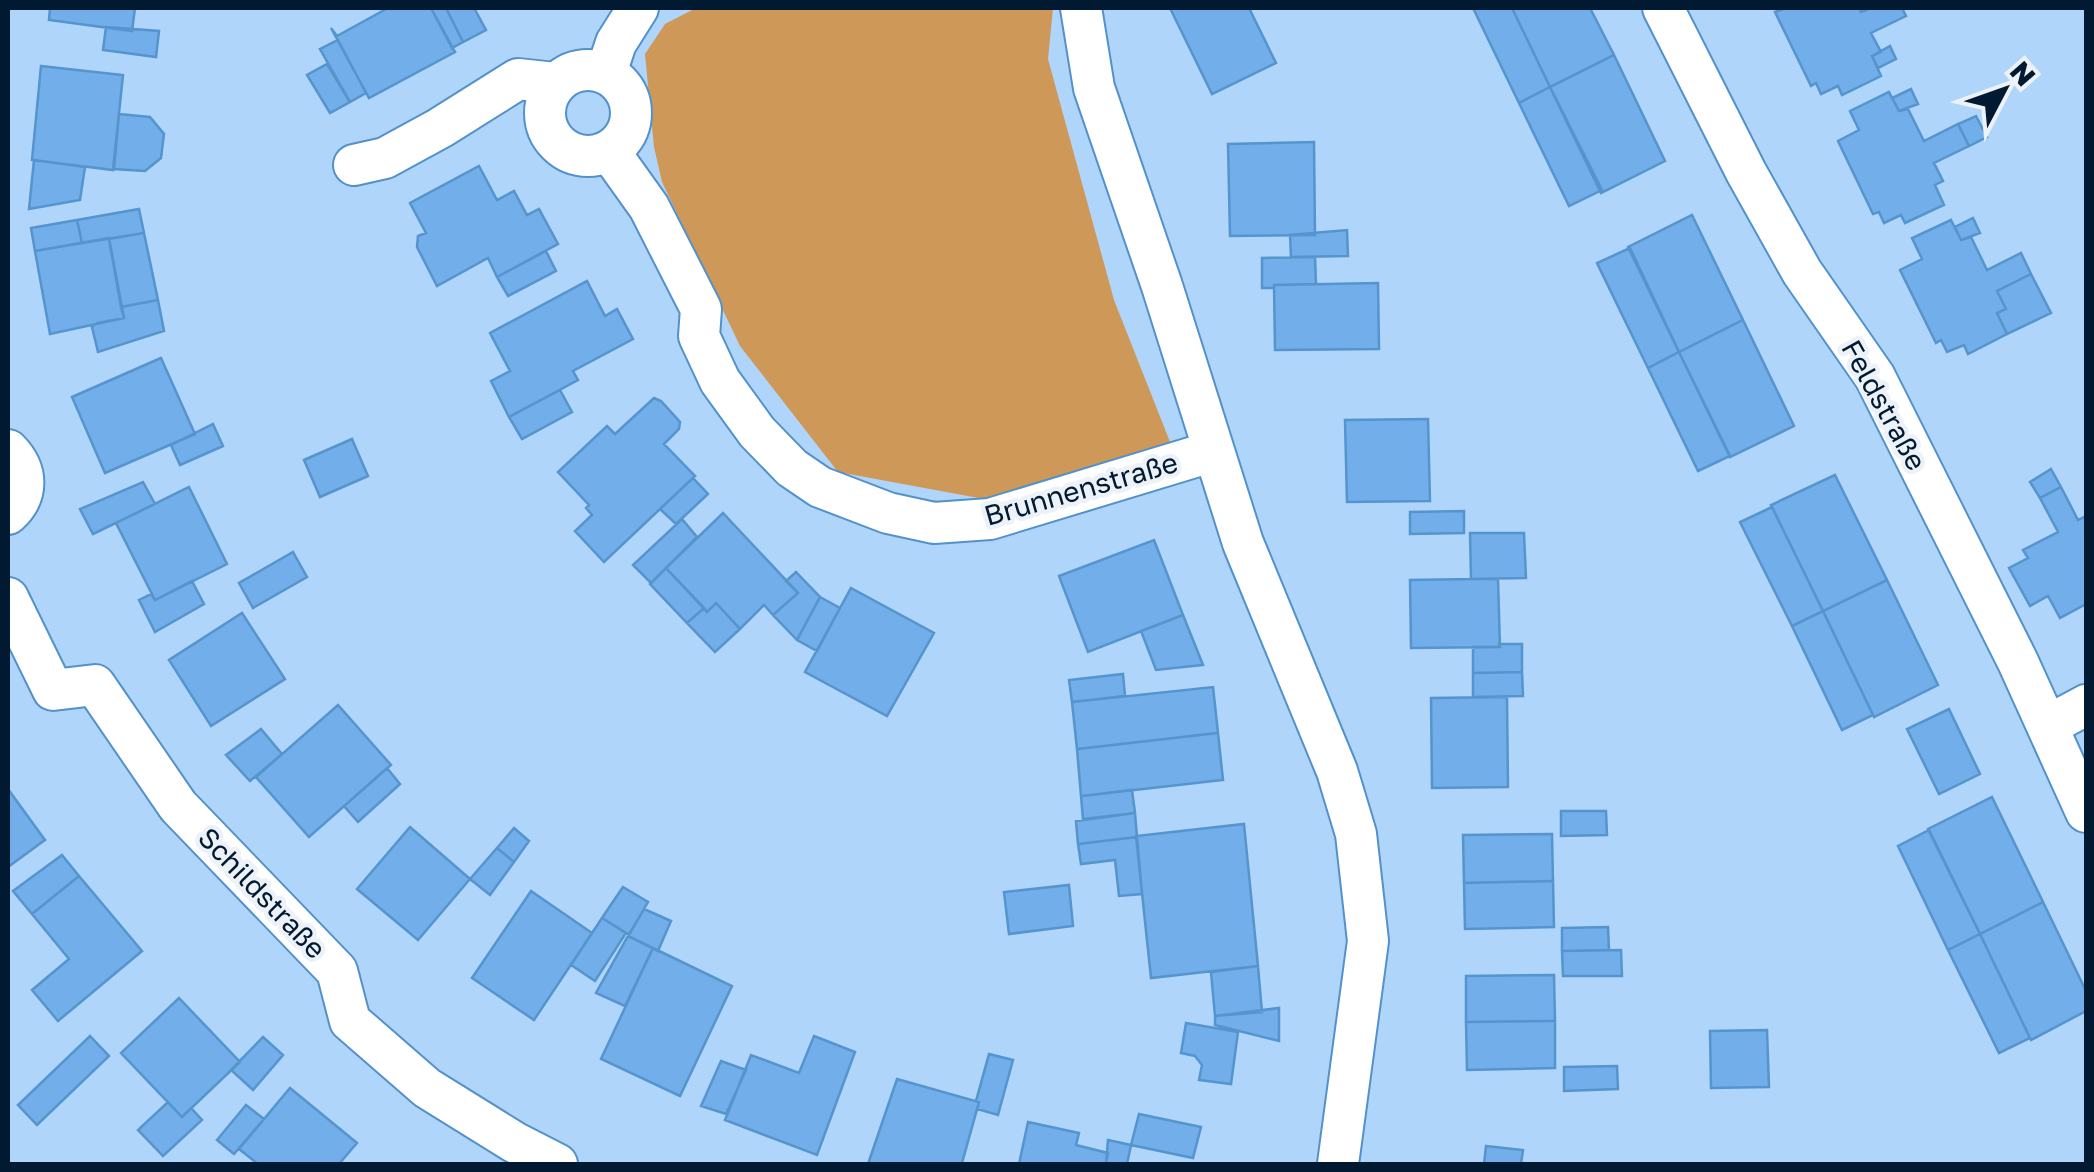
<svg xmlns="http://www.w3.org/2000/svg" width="2094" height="1172" font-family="'Golos Text',sans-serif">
<rect width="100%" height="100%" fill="#b0d5fa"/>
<path fill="#ce9859" d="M696 8H1053L1048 59 1114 300 1174 452 984 499 838 472 740 346 662 182 654 147 645 54 665 24Z"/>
<path fill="#71aeea" stroke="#5694cd" stroke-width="2.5" d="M50 8H135L132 31 49 20Z
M388 8H431L455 52 369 98 331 28 337 36Z
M431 8H446L463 42 452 48Z
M446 8H474L486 30 463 42Z
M1170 8H1249L1276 63 1212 94Z
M1473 8H1512L1550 87 1519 103Z
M1512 8H1590L1614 55 1550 87Z
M1786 8H1859L1861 12 1871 8H1902L1906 16 1871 33 1881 52 1872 56 1881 76 1842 95 1838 86 1821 94 1816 83 1811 86 1775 12Z
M106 27 159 31 156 57 103 50Z
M338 40 366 93 350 102 320 49Z
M1890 46 1896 59 1878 68 1872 56Z
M1614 55 1665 161 1601 193 1550 87Z
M327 64 350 102 330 113 307 75Z
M41 66 123 75 113 170 32 160Z
M1550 87 1602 190 1569 206 1519 103Z
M1911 89 1918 104 1899 111 1892 98Z
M1889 92 1899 111 1908 109 1924 141 1958 124 1969 146 1934 163 1943 181 1935 185 1944 205 1905 223 1901 215 1884 223 1879 212 1873 214 1838 141 1859 130 1850 111Z
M119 114 150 117 164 134 161 158 145 171 114 169Z
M1976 116 1987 137 1969 146 1958 124Z
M1314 142 1315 235 1230 236 1228 144Z
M34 160 85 167 80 200 29 209Z
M479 166 497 200 514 191 527 215 539 209 558 244 497 277 488 258 437 286 417 247 418 236 426 233 410 203Z
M139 209 144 233 82 243 77 220Z
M1692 215 1743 320 1679 352 1628 247Z
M1973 218 1980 233 1961 240 1955 227Z
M77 220 82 243 35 251 31 228Z
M1951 220 1961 240 1971 237 1987 270 2021 253 2031 274 1997 291 2006 309 1997 313 2007 334 1968 354 1964 345 1947 352 1941 340 1936 343 1900 270 1922 259 1912 238Z
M1347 230 1348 256 1291 257 1290 235Z
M144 233 158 300 121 307 109 239Z
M109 238 124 318 50 334 35 251Z
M1630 248 1679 352 1648 368 1597 263Z
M546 251 556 271 508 296 497 277Z
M1315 257 1316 284 1274 285V288H1262V258Z
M2031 274 2051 313 2007 334 1997 313 2006 309 1997 291Z
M587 281 605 316 617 309 633 339 573 371 578 380 509 417 491 381 510 371 490 333Z
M1378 283 1379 349 1275 350 1274 285Z
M158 300 164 331 98 352 92 327 98 323 124 318 121 307Z
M1743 320 1794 426 1730 457 1679 352Z
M1679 352 1730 456 1698 471 1648 368Z
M161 358 195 434 105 473 72 397Z
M560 390 572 412 522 439 509 417Z
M654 398 661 401 680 422 679 429 664 444 695 476 604 562 575 531 592 515 586 508 589 505 558 472 607 426 615 434Z
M1428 419 1430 501 1347 502 1345 420Z
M213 424 223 446 180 465 171 445Z
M352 439 368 476 320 497 304 460Z
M2051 469 2061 487 2040 498 2030 482Z
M1835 475 1887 580 1823 611 1771 505Z
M693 478 708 494 676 524 660 509Z
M143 482 155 504 93 534 80 509Z
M189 487 227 564 155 600 116 523Z
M2061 487 2078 520 2086 516V604L2060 618 2048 596 2030 606 2009 568 2028 558 2023 550 2058 532 2040 498Z
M1772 507 1823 611 1792 626 1740 522Z
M1464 511V533L1410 534V512Z
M723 513 798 593 773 615 764 605 740 629 716 603 707 612 666 568Z
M682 519 697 537 651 583 633 565Z
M1470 533H1524L1526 578 1471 579Z
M1154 540 1183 615 1088 652 1059 576Z
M293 552 307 577 253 608 239 583Z
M666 568 704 608 687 623 650 584Z
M796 572 820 597 797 640 773 615 798 593 786 581Z
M1471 579H1498L1500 647 1411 648 1410 580Z
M1887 580 1938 685 1874 717 1823 611Z
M192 581 204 604 155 632 139 600 151 594 155 600Z
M851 588 934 633 887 716 805 672Z
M820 597 840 608 817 651 797 640Z
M716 603 740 629 715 652 687 623 704 608 707 612Z
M1823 611 1873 715 1842 730 1792 626Z
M242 613 285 679 211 726 169 660Z
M1183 615 1203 665 1156 670 1141 631Z
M1499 644H1522V672L1473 673V647H1500Z
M1522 672 1523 696 1473 697V673Z
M1123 674 1125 696 1072 702 1069 680Z
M1213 687 1218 733 1077 749 1072 702Z
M1507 697 1508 787 1432 788 1431 698Z
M338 705 391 765 309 837 256 777Z
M1949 709 1980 774 1939 794 1907 729Z
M261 729 282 754 250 781 226 755Z
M1218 733 1223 780 1081 796 1077 749Z
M387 768 400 784 358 822 344 806Z
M8 789 45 840 8 867Z
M1132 790 1135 813 1083 819 1081 796Z
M1992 797 2043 902 1980 934 1928 829Z
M1561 811H1606L1607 835 1561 836Z
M1135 813 1137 837 1078 844 1076 821Z
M1244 824 1258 966 1151 978 1136 836Z
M410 827 470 879 418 940 357 889Z
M514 828 529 841 514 862 497 848Z
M1929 830 1980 934 1948 950 1898 846Z
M1552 834 1553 881 1464 883 1463 835Z
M1137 837 1142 894 1119 896 1115 860 1081 864 1078 844Z
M497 848 514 862 490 895 470 879Z
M62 855 79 876 32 914 13 891Z
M79 876 142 951 58 1021 32 990 69 959 32 914Z
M1553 881 1554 927 1465 929 1464 883Z
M1069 885 1073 926 1009 934 1004 892Z
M623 887 648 902 629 935 602 918Z
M531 891 592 933 534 1020 472 978Z
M2043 902 2086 991V1011L2031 1040 1980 934Z
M644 909 671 921 658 951 628 936Z
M602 918 626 933 595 981 571 965Z
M1608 927 1609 950 1562 951V928Z
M1980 934 2030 1038 1999 1053 1948 950Z
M628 936 653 948 625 1006 596 993Z
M653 948 732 986 680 1096 601 1059Z
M1621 950 1622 976H1563L1562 951Z
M1258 966 1262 1012 1215 1016 1211 972Z
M1554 975 1555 1021 1466 1022V976Z
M179 998 240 1062 182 1117 121 1053Z
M1279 1008V1041L1215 1025V1016Z
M1555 1021V1068L1467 1070 1466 1022Z
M1186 1023 1238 1032 1231 1084 1199 1080 1202 1065 1195 1056 1181 1053Z
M1767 1030 1769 1087 1711 1088 1710 1031Z
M90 1036 109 1056 37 1125 18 1105Z
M814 1036 855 1052 817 1155 725 1120 751 1055 799 1073Z
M263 1037 283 1055 253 1090 231 1070Z
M989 1054 1013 1060 998 1115 977 1109 979 1102 976 1101Z
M721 1061 746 1070 726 1114 701 1106Z
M1617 1066 1618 1089 1564 1091V1067Z
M897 1079 979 1102 962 1163 868 1164Z
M290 1088 357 1143 339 1164H258L239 1149Z
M168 1102 182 1117 191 1108 202 1120 163 1156 138 1130Z
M246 1105 264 1119 234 1154 217 1140Z
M1139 1114 1201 1127 1193 1158 1131 1145Z
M1028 1122 1079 1133 1076 1145 1108 1153 1106 1164H1019Z
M1108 1140 1131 1145 1127 1164H1106Z
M1486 1146 1523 1150 1521 1164H1484Z"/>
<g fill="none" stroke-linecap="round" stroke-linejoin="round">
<g stroke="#5391ca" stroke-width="44">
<path id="minor" d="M1081 8 1094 88 1162 286 1243 543 1337 771 1356 834 1368 941 1338 1164
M1663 8 1746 172 1802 272 1875 377 2018 662 2086 812
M545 113a43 43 0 1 1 86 0a43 43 0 1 1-86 0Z
M606 73 616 43 638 8
M609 151 649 207 701 309 699 336 720 381 757 432 792 468 820 487 888 513 934 523 990 519 1214 451
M354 165 385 158 440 128 518 79 555 83
M8 450C28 470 29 495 8 514
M8 598 53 690 95 685 178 806 337 971 350 1021 427 1088 514 1142 557 1164
M2047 726 2086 705"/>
</g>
<use href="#minor" stroke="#fff" stroke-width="40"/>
</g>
<g text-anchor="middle" stroke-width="9" stroke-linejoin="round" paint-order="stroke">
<g font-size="28" fill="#021a31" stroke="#ecf2f8">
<text transform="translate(1884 405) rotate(61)" y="10">Feldstraße</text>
<text transform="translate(1081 489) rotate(-16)" y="10">Brunnenstraße</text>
<text transform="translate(262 893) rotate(46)" y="10">Schildstraße</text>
</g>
</g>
<rect width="2094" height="1172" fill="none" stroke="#021a31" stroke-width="20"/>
<g transform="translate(2004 90) rotate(49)" stroke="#ecf2f8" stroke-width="8" paint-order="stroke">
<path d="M0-8L18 38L0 25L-18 38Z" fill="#021a31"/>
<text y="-15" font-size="28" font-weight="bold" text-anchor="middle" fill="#021a31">N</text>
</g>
</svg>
